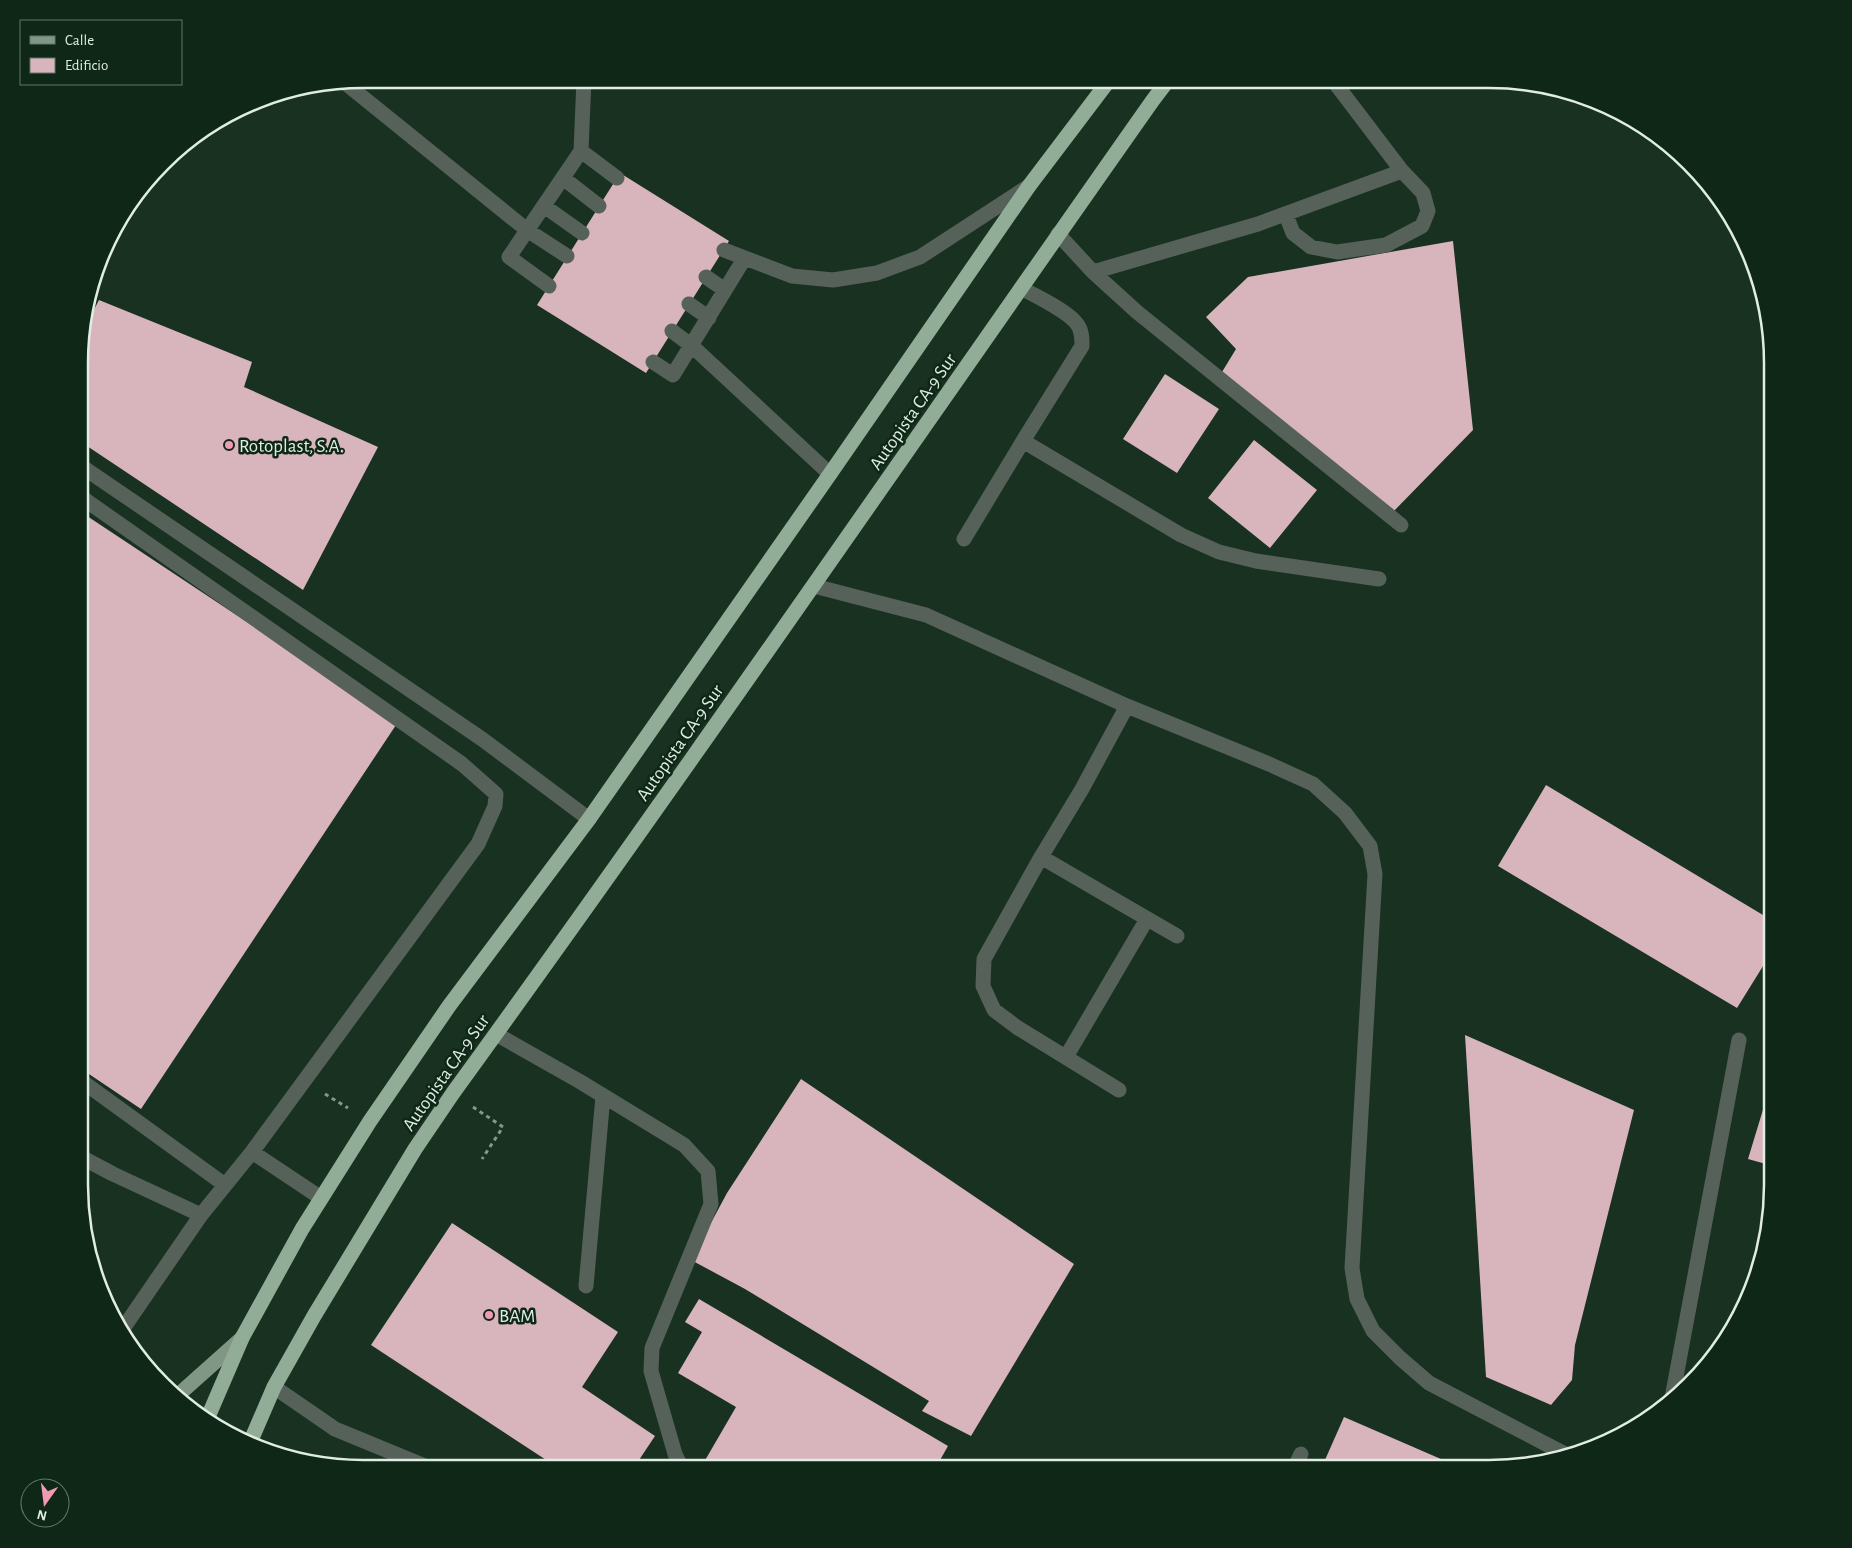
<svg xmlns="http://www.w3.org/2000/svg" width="1852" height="1548" font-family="'Alegreya Sans',sans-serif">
<rect width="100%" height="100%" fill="#193120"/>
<path fill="#d8b4bd" d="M620 173 729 241 646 373 537 305Z
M1453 241 1473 430 1393 512 1222 372 1236 349 1206 317 1248 277Z
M99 300 252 362 244 387 378 447 303 590 81 442V335Z
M1165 374 1219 409 1177 473 1123 439Z
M1254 440 1317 490 1270 548 1208 498Z
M81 512 398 722 141 1109 80 1068Z
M1546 785 1773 921V950L1737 1008 1498 866Z
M1465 1035 1634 1110 1575 1345 1572 1380 1551 1405 1486 1377Z
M801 1079 1074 1264 971 1436 922 1411 929 1401 745 1289 691 1260 727 1193Z
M1772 1080H1773V1166L1748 1159Z
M452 1223 618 1332 582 1387 655 1436 633 1469H560L371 1345Z
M699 1299 948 1446 935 1469H700L736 1407 678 1373 702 1332 685 1322Z
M1344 1417 1464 1469H1321Z"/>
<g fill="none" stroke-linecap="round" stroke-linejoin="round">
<path stroke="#85988a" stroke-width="3" stroke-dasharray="4 4" stroke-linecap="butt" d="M325 1094 348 1108
M473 1107 503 1127 482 1159"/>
<path stroke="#566159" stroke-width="15" d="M344 82 527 230 567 256
M581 151 617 178
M563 178 599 206
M544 206 582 233
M1286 215 1293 233 1311 247 1337 252 1386 245 1422 226 1428 211 1423 193 1402 171
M1058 234 1093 272 1258 224 1402 171 1332 79
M724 250 792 276 833 280 877 273 920 257 1029 186
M1093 272 1137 312 1401 525
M706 277 725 290
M549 286 509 257 581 151 584 79
M1021 288C1036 296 1068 311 1077 324 1082 330 1082 339 1082 346L1023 441
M689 304 709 318
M672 331 692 346 830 474
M653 362 673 375 744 259
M81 466 482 739 589 819
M81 497 462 764 496 794 495 806 478 844 252 1152
M964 539 1023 441 1181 535 1219 552 1256 561 1379 579
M814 586 926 615 1127 706 1269 764 1313 784 1345 813 1370 846 1375 874 1352 1268 1357 1299 1373 1331 1400 1358 1429 1383 1565 1454
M1127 706 1082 789 1041 857 1177 936
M1041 857 984 959 983 986 994 1010 1018 1028 1119 1090
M496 1034 579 1081 684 1145 708 1171 711 1204 652 1348 651 1371 675 1454 682 1469
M1066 1057 1147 919
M80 1082H83L225 1185
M79 1156 113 1174 201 1215
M586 1286 603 1096
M122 1330 201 1215 252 1152 321 1198
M274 1387 335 1429 432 1469
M1672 1398 1739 1040
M1294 1469 1301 1454"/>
<path stroke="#809786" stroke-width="15" d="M177 1396 242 1338"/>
<path stroke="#91ac97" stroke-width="15" d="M208 1417 242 1338 302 1229 370 1121 449 1006 589 819 830 474 1029 186 1110 79
M249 1445 274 1387 314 1316 415 1149 453 1093C691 765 920 431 1153 100L1169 79"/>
</g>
<g fill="#f19ab3" stroke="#0f2717" stroke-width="2">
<circle cx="229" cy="445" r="5"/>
<circle cx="489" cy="1315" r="5"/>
</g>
<g text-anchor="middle" stroke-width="5" stroke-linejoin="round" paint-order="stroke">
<g font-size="19" fill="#dfede2" stroke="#0f2717">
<text transform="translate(912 411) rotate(-55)" y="7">Autopista CA-9 Sur</text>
<text transform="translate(679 742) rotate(-55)" y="7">Autopista CA-9 Sur</text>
<text transform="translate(445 1072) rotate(-55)" y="7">Autopista CA-9 Sur</text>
</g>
<g font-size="19" fill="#dfede2" stroke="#0f2717" text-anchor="start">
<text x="239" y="452">Rotoplast, S.A.</text>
<text x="499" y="1322">BAM</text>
</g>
</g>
<path d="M0 0H1852V1548H0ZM363 88H1489A275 275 0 0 1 1764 363V1185A275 275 0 0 1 1489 1460H363A275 275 0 0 1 88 1185V363A275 275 0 0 1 363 88Z" fill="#0f2717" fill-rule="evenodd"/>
<path fill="none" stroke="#dfede2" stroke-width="2.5" d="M363 88H1489A275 275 0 0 1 1764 363V1185A275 275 0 0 1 1489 1460H363A275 275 0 0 1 88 1185V363A275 275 0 0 1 363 88Z"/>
<rect x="20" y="20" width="162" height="65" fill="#0f2717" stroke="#627668"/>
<rect x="30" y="36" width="25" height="8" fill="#809786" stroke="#627668"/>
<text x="65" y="45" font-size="15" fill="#dfede2">Calle</text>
<rect x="30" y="58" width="25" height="15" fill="#d8b4bd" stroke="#627668"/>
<text x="65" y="70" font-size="15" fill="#dfede2">Edificio</text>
<g transform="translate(45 1503) rotate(194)"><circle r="24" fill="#0f2717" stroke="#627668"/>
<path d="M0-4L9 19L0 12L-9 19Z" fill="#f19ab3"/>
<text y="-8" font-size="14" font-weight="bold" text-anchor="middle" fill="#dfede2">N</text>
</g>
</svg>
